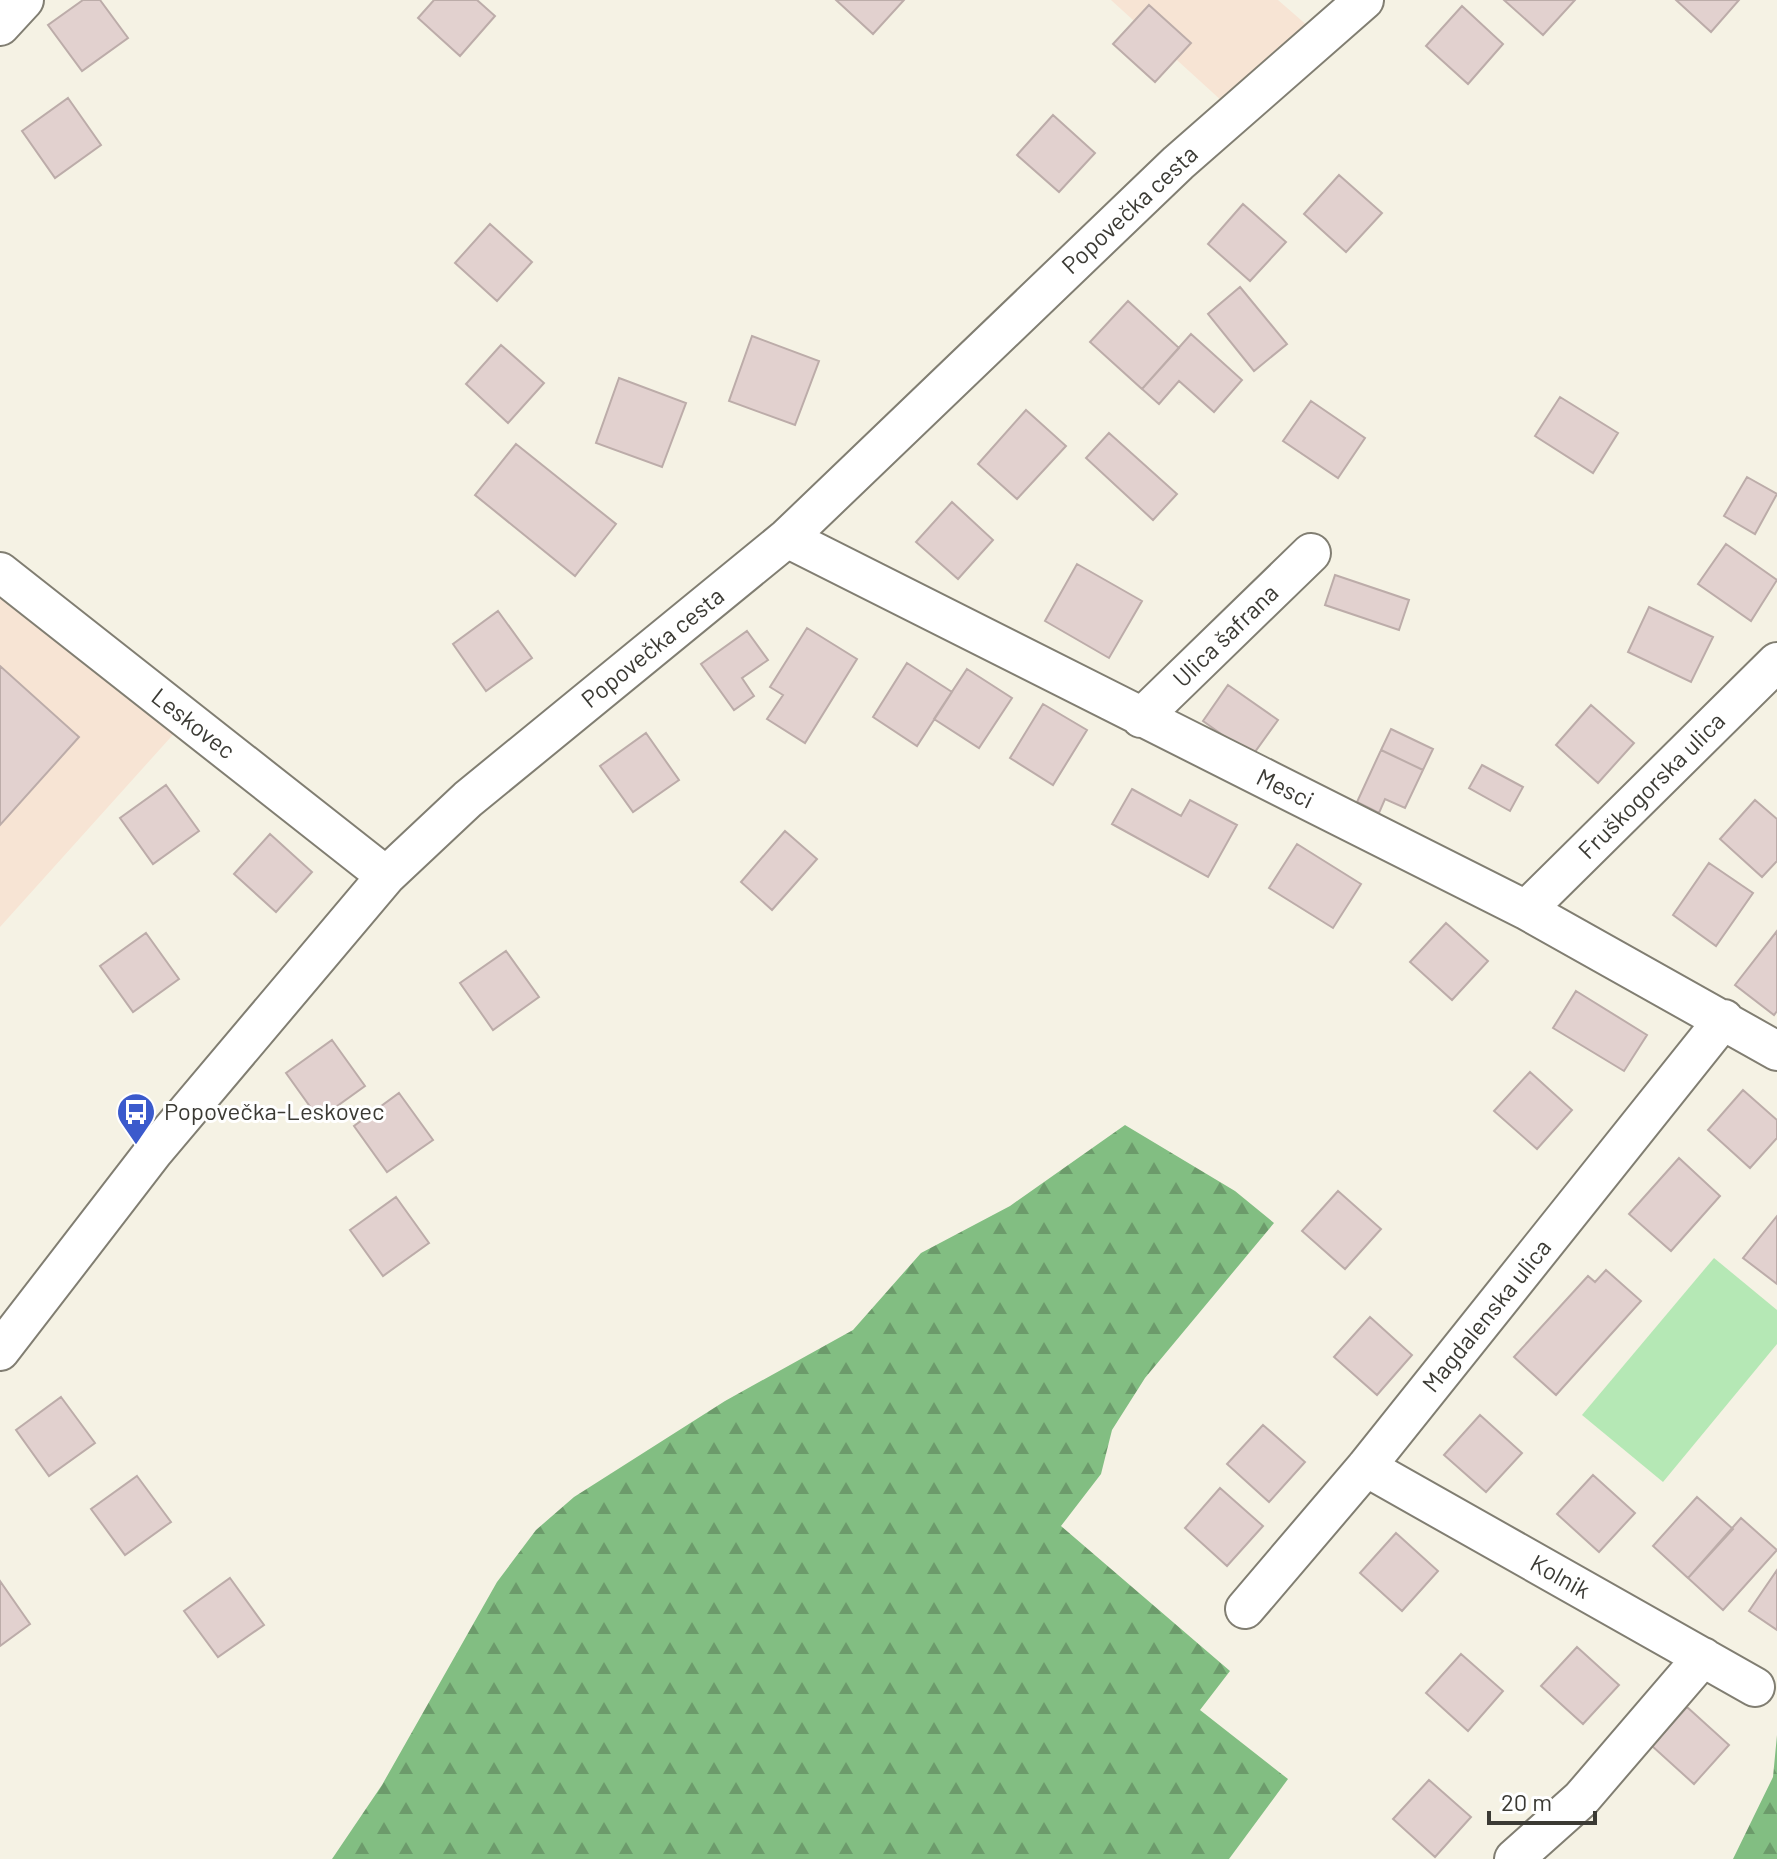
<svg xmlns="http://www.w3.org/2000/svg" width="1777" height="1859" font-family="Barlow,sans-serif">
<defs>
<pattern id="forest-firs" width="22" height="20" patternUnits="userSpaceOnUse" patternTransform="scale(2)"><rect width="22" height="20" fill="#82be82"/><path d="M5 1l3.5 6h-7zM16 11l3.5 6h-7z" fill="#6c9b6b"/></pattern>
</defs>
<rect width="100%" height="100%" fill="#f5f2e4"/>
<path fill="#f7e4d4" d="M1111 0H1278L1309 27 1223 102Z
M0 585 179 728 0 927Z"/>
<path fill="#b5e8b5" d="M1714 1258 1777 1310V1344L1663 1482 1582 1415Z"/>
<path fill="url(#forest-firs)" d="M1125 1125 1235 1191 1274 1223 1145 1378 1112 1430 1101 1474 1061 1526 1230 1671 1200 1710 1288 1779 1229 1859H332L382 1785 497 1582 536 1530 574 1497 725 1401 853 1330 921 1253 1010 1206Z
M1777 1735V1859H1733L1773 1777Z"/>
<path fill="#e2d1cf" stroke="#bcaca9" stroke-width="2" d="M83 0H100L128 38 82 71 48 25Z
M434 0H477L495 16 460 56 418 18Z
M836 0H904L873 34Z
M1504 0H1575L1543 35Z
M1676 0H1739L1711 32Z
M1149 5 1191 43 1155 82 1113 44Z
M1462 6 1503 44 1468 84 1426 46Z
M68 98 101 145 55 178 22 131Z
M1053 115 1095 153 1059 192 1017 155Z
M1339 175 1382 213 1346 252 1304 214Z
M1243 204 1286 242 1250 281 1208 244Z
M490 224 532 262 497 301 455 263Z
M1240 287 1287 344 1254 371 1208 314Z
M1128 301 1179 348 1142 389 1090 342Z
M1191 334 1242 380 1214 412 1179 381 1159 404 1142 389Z
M752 336 819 361 795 425 729 401Z
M501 345 544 383 508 423 466 384Z
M619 378 686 403 662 467 596 443Z
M1560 397 1618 433 1593 473 1535 436Z
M1311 401 1365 438 1338 478 1283 441Z
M1026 410 1066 446 1017 499 978 464Z
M1109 433 1177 494 1153 520 1086 458Z
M516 444 616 524 575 576 475 495Z
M1747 477 1777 494 1755 534 1724 516Z
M952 502 993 540 958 579 916 542Z
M1726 544 1777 580 1751 621 1698 584Z
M1077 564 1142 601 1109 658 1045 621Z
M1335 575 1409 600 1399 630 1325 605Z
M1649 607 1713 637 1691 682 1628 652Z
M498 611 532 658 486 691 453 644Z
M807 628 857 659 805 743 767 719 783 695 770 687Z
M747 631 768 660 742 678 754 696 734 710 701 664Z
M907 663 952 692 917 746 873 717Z
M0 666 79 737 0 825Z
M967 669 1012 698 979 748 934 719Z
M1228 685 1278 720 1252 756 1203 721Z
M1043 704 1087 730 1053 785 1010 758Z
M1591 705 1634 743 1598 783 1556 745Z
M1391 729 1433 749 1423 770 1381 750Z
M646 733 679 780 633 812 600 766Z
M1381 750 1423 770 1405 808 1385 799 1379 813 1357 802Z
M1482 765 1523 787 1510 811 1469 788Z
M166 785 199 831 153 864 120 818Z
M1132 789 1181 816 1190 800 1237 825 1208 877 1112 824Z
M1755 800 1777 819V861L1762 877 1720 839Z
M785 831 817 859 772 910 741 882Z
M270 834 312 872 276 912 234 874Z
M1297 844 1361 884 1333 928 1269 888Z
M1709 863 1753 893 1716 946 1673 915Z
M1446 923 1488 961 1452 1000 1410 962Z
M1777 931V1011L1774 1015 1735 985Z
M146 933 179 979 133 1012 100 966Z
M506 951 539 997 493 1030 460 983Z
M1576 991 1647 1035 1624 1071 1553 1028Z
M332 1040 365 1086 319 1119 286 1073Z
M1530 1072 1572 1110 1537 1149 1494 1111Z
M1743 1090 1777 1120V1138L1750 1168 1708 1130Z
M399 1093 433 1140 387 1172 354 1126Z
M1679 1158 1720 1196 1671 1251 1629 1214Z
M1338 1191 1381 1229 1345 1269 1302 1231Z
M396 1197 429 1243 383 1276 350 1230Z
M1777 1216V1284L1743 1258Z
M1606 1270 1641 1301 1556 1395 1514 1357 1588 1276 1595 1282Z
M1370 1317 1412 1355 1377 1395 1334 1357Z
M61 1397 95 1443 49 1476 16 1430Z
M1480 1415 1522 1453 1486 1492 1444 1455Z
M1263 1425 1305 1462 1269 1502 1227 1464Z
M1593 1475 1635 1513 1599 1552 1557 1514Z
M137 1476 171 1522 125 1555 91 1509Z
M1220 1488 1263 1526 1227 1566 1185 1528Z
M1697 1497 1733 1529 1688 1578 1653 1546Z
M1741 1518 1777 1550 1723 1610 1688 1578Z
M1396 1533 1438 1571 1402 1611 1360 1573Z
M1777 1570V1630L1749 1611Z
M230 1578 264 1625 218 1657 184 1611Z
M0 1581 30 1624 0 1646Z
M1577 1647 1619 1685 1583 1724 1541 1686Z
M1461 1654 1503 1691 1468 1731 1426 1693Z
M1687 1707 1729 1745 1694 1784 1652 1746Z
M1429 1780 1471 1817 1435 1857 1393 1819Z"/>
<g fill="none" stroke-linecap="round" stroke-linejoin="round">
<g stroke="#817e72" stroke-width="42">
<path id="minor" d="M0 26 24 0
M787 538 1526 910 1777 1051
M0 572 386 876
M1141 718 1311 553
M1526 910 1777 662
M0 1351 154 1151 386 876 468 799 787 538 1178 163 1364 0
M1366 1467 1755 1687
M1245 1609 1366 1467 1724 1019
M1514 1859 1581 1799 1703 1657"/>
</g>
<use href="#minor" stroke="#fff" stroke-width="38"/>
</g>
<defs>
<g id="bus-pin" transform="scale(2)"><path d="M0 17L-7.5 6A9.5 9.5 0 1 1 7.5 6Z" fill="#3b5acc" stroke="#fff"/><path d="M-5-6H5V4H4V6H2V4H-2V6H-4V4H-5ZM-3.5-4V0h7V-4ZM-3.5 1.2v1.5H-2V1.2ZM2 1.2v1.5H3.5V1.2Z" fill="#fff"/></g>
</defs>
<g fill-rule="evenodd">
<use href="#bus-pin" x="136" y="1112"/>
</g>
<g text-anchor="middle" stroke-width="6" stroke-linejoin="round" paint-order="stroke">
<g font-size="24" fill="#3b3a34" stroke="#fff">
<text transform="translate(1130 210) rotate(-43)" y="8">Popovečka cesta</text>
<text transform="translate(1226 636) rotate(-44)" y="8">Ulica šafrana</text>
<text transform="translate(653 648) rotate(-39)" y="8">Popovečka cesta</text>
<text transform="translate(193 724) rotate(38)" y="8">Leskovec</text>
<text transform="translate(1652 786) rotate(-45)" y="8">Fruškogorska ulica</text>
<text transform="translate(1285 789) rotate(26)" y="8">Mesci</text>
<text transform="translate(1487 1316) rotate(-51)" y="8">Magdalenska ulica</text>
<text transform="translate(1560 1577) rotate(29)" y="8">Kolnik</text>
</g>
<g font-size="24" fill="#3b3a34" stroke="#fff" text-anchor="start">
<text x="164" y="1120">Popovečka-Leskovec</text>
</g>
</g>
<path d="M1489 1811v12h106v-12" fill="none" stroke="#3b3a34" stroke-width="4"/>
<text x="1501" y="1811" font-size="24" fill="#3b3a34" stroke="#ffffff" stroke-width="6" paint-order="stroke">20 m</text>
</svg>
